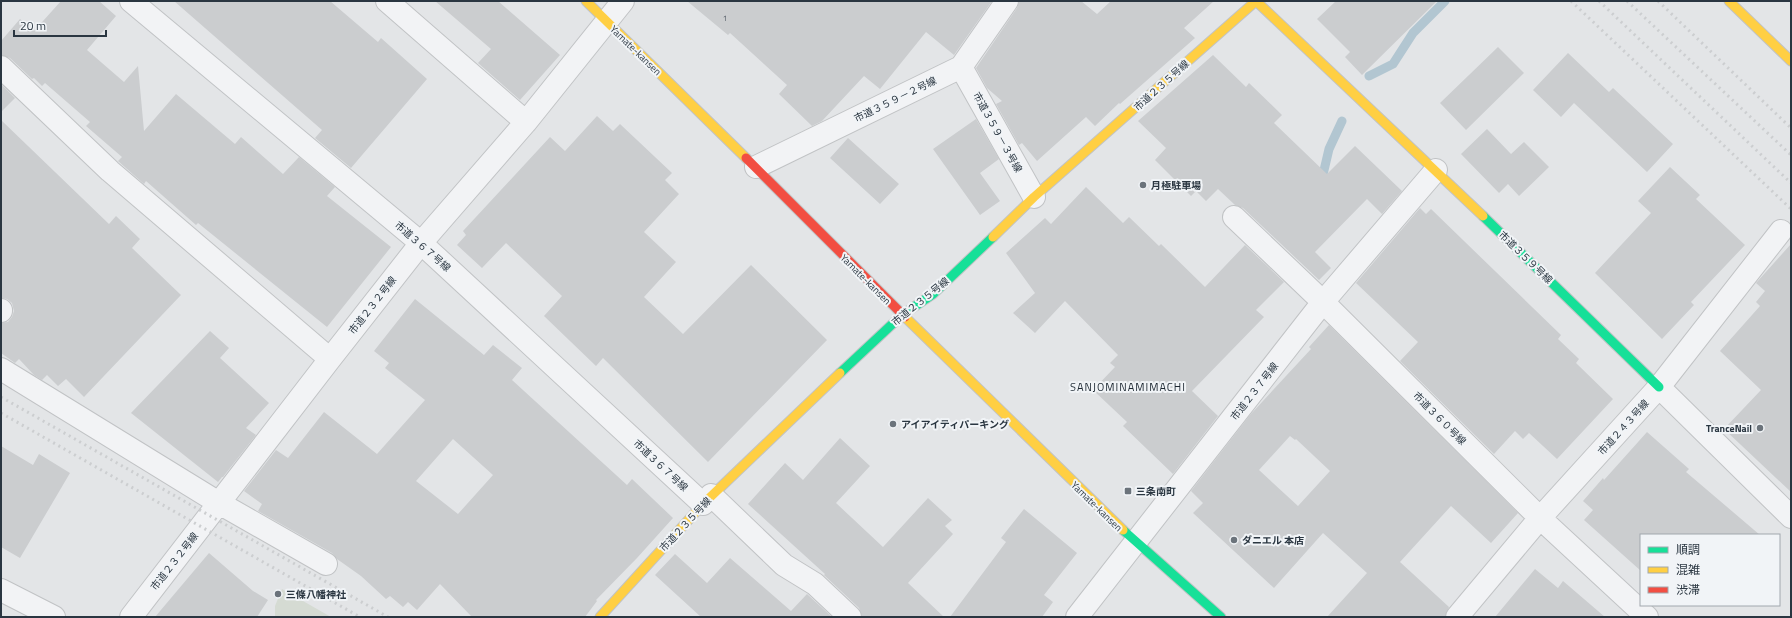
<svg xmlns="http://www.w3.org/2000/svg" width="1792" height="618" font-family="'Titillium Web','Noto Sans JP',sans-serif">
<rect width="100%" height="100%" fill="#e3e5e7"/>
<path fill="#d5dbd3" d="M282 589 331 617H275V606Z"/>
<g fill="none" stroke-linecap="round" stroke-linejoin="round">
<path stroke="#b2c6d1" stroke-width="9" d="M1369 76 1393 64 1413 33 1445 1
M1321 183 1329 149 1342 121"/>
</g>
<path fill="#cbcdcf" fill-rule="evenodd" d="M61 1H99L116 16 87 50 124 82 138 66 144 131 176 94 235 144 241 137 283 174 299 157 335 187 327 196 391 247 327 327 198 223 196 225 146 181 144 184 118 161 122 157 86 126 90 122 45 83 42 86 34 78 32 79 10 58 1 55V41L20 19 34 31Z
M174 1H330L378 42 381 38 427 79 351 168 315 138 322 130Z
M435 1H498L560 55 520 100 478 63 491 49Z
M687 1H992L954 55 926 32 880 89 864 76 822 121 812 126 779 94 787 85 730 33 728 35Z
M1019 1H1081L1097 14 1111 1H1214L1184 28 1195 38 1120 104 1119 103 1095 126 1086 117 1037 161 1022 143 1019 145 996 104 1002 101 987 88 976 68 1017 8Z
M1336 1H1437L1362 75 1345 57 1350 52 1317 19Z
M1498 47 1524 73 1466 130 1440 103Z
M1568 53 1609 92 1613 88 1673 144 1647 172 1574 103 1561 117 1533 90Z
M1213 55 1246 87 1249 83 1282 115 1274 123 1327 174 1355 146 1402 191 1382 214 1367 199 1315 252 1331 268 1319 280 1243 208 1235 205 1218 189 1206 201 1196 191 1191 196 1155 160 1166 148 1138 121Z
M1 84 15 98 1 112Z
M597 116 613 131 620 124 672 173 665 180 679 194 644 232 676 262 644 297 683 334 751 265 827 340 708 462 603 358 596 366 544 316 562 296 506 243 482 268 457 245 466 235 463 231 550 137 565 151Z
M976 119 999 159 980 173 1000 201 980 215 933 149Z
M1 120 109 224 116 216 140 239 132 248 181 295 84 397 66 379 58 386 47 375 42 380 34 375 19 359 15 363 1 353V323L8 322 12 317 14 311 12 303 7 299 1 298Z
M1487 129 1511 154 1524 142 1549 167 1519 196 1508 184 1499 193 1461 154Z
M848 138 899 184 880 204 830 158Z
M1670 167 1700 195 1696 199 1745 245 1691 302 1694 305 1662 339 1595 273 1651 213 1638 201Z
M1086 187 1123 223 1129 217 1159 246 1161 244 1205 287 1245 245 1284 282 1256 310 1264 317 1192 391 1218 416 1173 474 1123 426 1127 422 1093 390 1115 367 1110 363 1118 355 1065 301 1035 333 1013 313 1035 293 1006 253 1045 218 1051 224Z
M1420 208 1426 214 1431 209 1561 335 1558 339 1579 359 1576 363 1613 399 1557 459 1529 433 1523 439 1515 431 1494 454 1400 361 1418 342 1356 283Z
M1791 244V492L1724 429 1761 390 1720 351 1760 306 1756 302 1765 291 1756 283Z
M415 299 484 355 493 345 522 368 512 380 627 485 632 479 673 518 637 558 596 600 597 601 585 617H472L440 584 417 610 408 602 403 607 390 596 386 599 361 576 337 559 332 553 258 511 262 504 244 491 276 450 288 458 324 412 377 454 425 400 385 368 389 363 374 351ZM453 439 493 475 458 514 416 481Z
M1329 325 1518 513 1491 543 1451 506 1400 562 1449 607 1445 617H1327L1367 573 1323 533 1274 588 1193 513 1203 503 1191 491 1250 415 1311 349 1309 347ZM1290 436 1295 440 1296 439 1330 471 1298 506 1259 470Z
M210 331 229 348 220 358 269 403 246 428 256 435 223 477H222L218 482 131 413Z
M1647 432 1689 469 1686 472 1760 535H1641V571L1584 520 1593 510 1583 501 1603 478 1604 480Z
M840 438 870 466 836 503 883 547 928 498 952 520 945 526 953 534 908 583 944 617H862L859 608 824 575 825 574 748 504 785 463 803 480Z
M1 446 33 465 39 454 70 473 20 558 1 547Z
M1024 509 1077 553 1044 595 1053 602 1042 617H950L1006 542 1001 538Z
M209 553 253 591 268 600 257 617H155Z
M675 554 707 583 730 558 791 611 807 594 832 617H701L655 575Z
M1535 569 1558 588 1563 581 1605 617H1495Z"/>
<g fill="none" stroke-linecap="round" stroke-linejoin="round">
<g stroke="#c1c3c5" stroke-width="24">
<path id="street" d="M131 1 421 243 703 504
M387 1 526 122
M1 67 110 171 330 359
M961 67 1034 197
M756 167 961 67 1007 1
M1234 217 1323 302 1540 518 1647 617
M1 310V311
M1 369 219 503 326 564
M1659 387 1791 517
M711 495 784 565 815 584 850 617
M1 590 54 617
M131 617 330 359 421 243 526 122 623 1
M1077 617 1323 302 1436 170
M1457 617 1540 518 1659 387 1781 231"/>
</g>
<g stroke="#c1c3c5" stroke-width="11">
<path id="fast" d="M1483 216 1659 387
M840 373 902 315 933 294 993 237
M1123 530 1221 617"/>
</g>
<g stroke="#c1c3c5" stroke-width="11">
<path id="slow" d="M586 1 746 158
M1256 1 1483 216
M1729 1 1791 61
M993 237 1034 197 1256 1
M905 317 1123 530
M600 617 703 504 840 373"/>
</g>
<g stroke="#c1c3c5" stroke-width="11">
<path id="jam" d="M746 158 905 317"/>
</g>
<use href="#street" stroke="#f2f3f5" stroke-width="22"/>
<use href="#fast" stroke="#16e098" stroke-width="9"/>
<use href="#slow" stroke="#ffcf43" stroke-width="9"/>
<use href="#jam" stroke="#f24e42" stroke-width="9"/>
<path stroke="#ccced0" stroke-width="3" stroke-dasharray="2 4" stroke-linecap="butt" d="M1571 1 1791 209
M1599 1 1791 183
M1627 1 1791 155
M1658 1 1791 128
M1 397 388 617
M1 413 360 617"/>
</g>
<g fill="#6b737b" stroke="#f1f4f7" stroke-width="1.5">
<circle cx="1143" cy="185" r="4"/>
<circle cx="893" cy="424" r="4"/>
<circle cx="1760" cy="428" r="4"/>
<rect x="1124" y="487" width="8" height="8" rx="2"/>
<circle cx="1234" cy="540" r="4"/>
<circle cx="278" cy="594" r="4"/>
</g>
<g text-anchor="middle" stroke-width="4" stroke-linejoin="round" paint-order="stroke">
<g font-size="8" fill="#535c65">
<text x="725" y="21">1</text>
</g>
<g font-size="10" fill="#2a3641" stroke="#f1f4f7">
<text transform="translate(636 50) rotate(44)" y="4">Yamate-kansen</text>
<text transform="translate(1161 85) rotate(-42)" y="4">市道２３５号線</text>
<text transform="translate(895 99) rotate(-26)" y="4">市道３５９－２号線</text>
<text transform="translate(998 132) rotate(61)" y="4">市道３５９－３号線</text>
<text transform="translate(423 246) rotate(41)" y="4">市道３６７号線</text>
<text transform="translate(1526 257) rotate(44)" y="4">市道３５９号線</text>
<text transform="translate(866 279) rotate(45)" y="4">Yamate-kansen</text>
<text transform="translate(920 301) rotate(-39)" y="4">市道２３５号線</text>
<text transform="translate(372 305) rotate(-52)" y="4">市道２３２号線</text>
<text transform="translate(1254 391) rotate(-52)" y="4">市道２３７号線</text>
<text transform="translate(1440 418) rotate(45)" y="4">市道３６０号線</text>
<text transform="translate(1623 427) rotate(-48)" y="4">市道２４３号線</text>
<text transform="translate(661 465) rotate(43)" y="4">市道３６７号線</text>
<text transform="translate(1097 506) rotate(44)" y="4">Yamate-kansen</text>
<text transform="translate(685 524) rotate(-47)" y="4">市道２３５号線</text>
<text transform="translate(174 561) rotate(-52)" y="4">市道２３２号線</text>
</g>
<g font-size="10" font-weight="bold" fill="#2a3641" stroke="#f1f4f7" text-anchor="start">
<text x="1151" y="189">月極駐車場</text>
<text x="901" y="428">アイアイティパーキング</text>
<text x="1752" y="432" text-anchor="end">TranceNail</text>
<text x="1136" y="495">三条南町</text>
<text x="1242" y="544">ダニエル 本店</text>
<text x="286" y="598">三條八幡神社</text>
</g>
<g font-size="11" letter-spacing="1" fill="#1c2731" stroke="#f1f4f7">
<text x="1128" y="391">SANJOMINAMIMACHI</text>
</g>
</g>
<rect width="1792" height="618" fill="none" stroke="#2a3641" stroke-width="4"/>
<rect x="1640" y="534" width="140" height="72" fill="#f1f4f7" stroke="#a1a8ae"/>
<rect x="1648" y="547" width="20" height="6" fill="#16e098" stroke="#a1a8ae"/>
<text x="1676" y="554" font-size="12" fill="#2a3641">順調</text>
<rect x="1648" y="567" width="20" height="6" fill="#ffcf43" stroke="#a1a8ae"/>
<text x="1676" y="574" font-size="12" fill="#2a3641">混雑</text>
<rect x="1648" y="587" width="20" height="6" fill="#f24e42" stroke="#a1a8ae"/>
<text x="1676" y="594" font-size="12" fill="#2a3641">渋滞</text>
<path d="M14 30v6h92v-6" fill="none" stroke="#2a3641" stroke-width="2"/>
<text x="20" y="30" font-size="12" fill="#2a3641" stroke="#f1f4f7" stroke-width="3" paint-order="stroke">20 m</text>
</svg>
